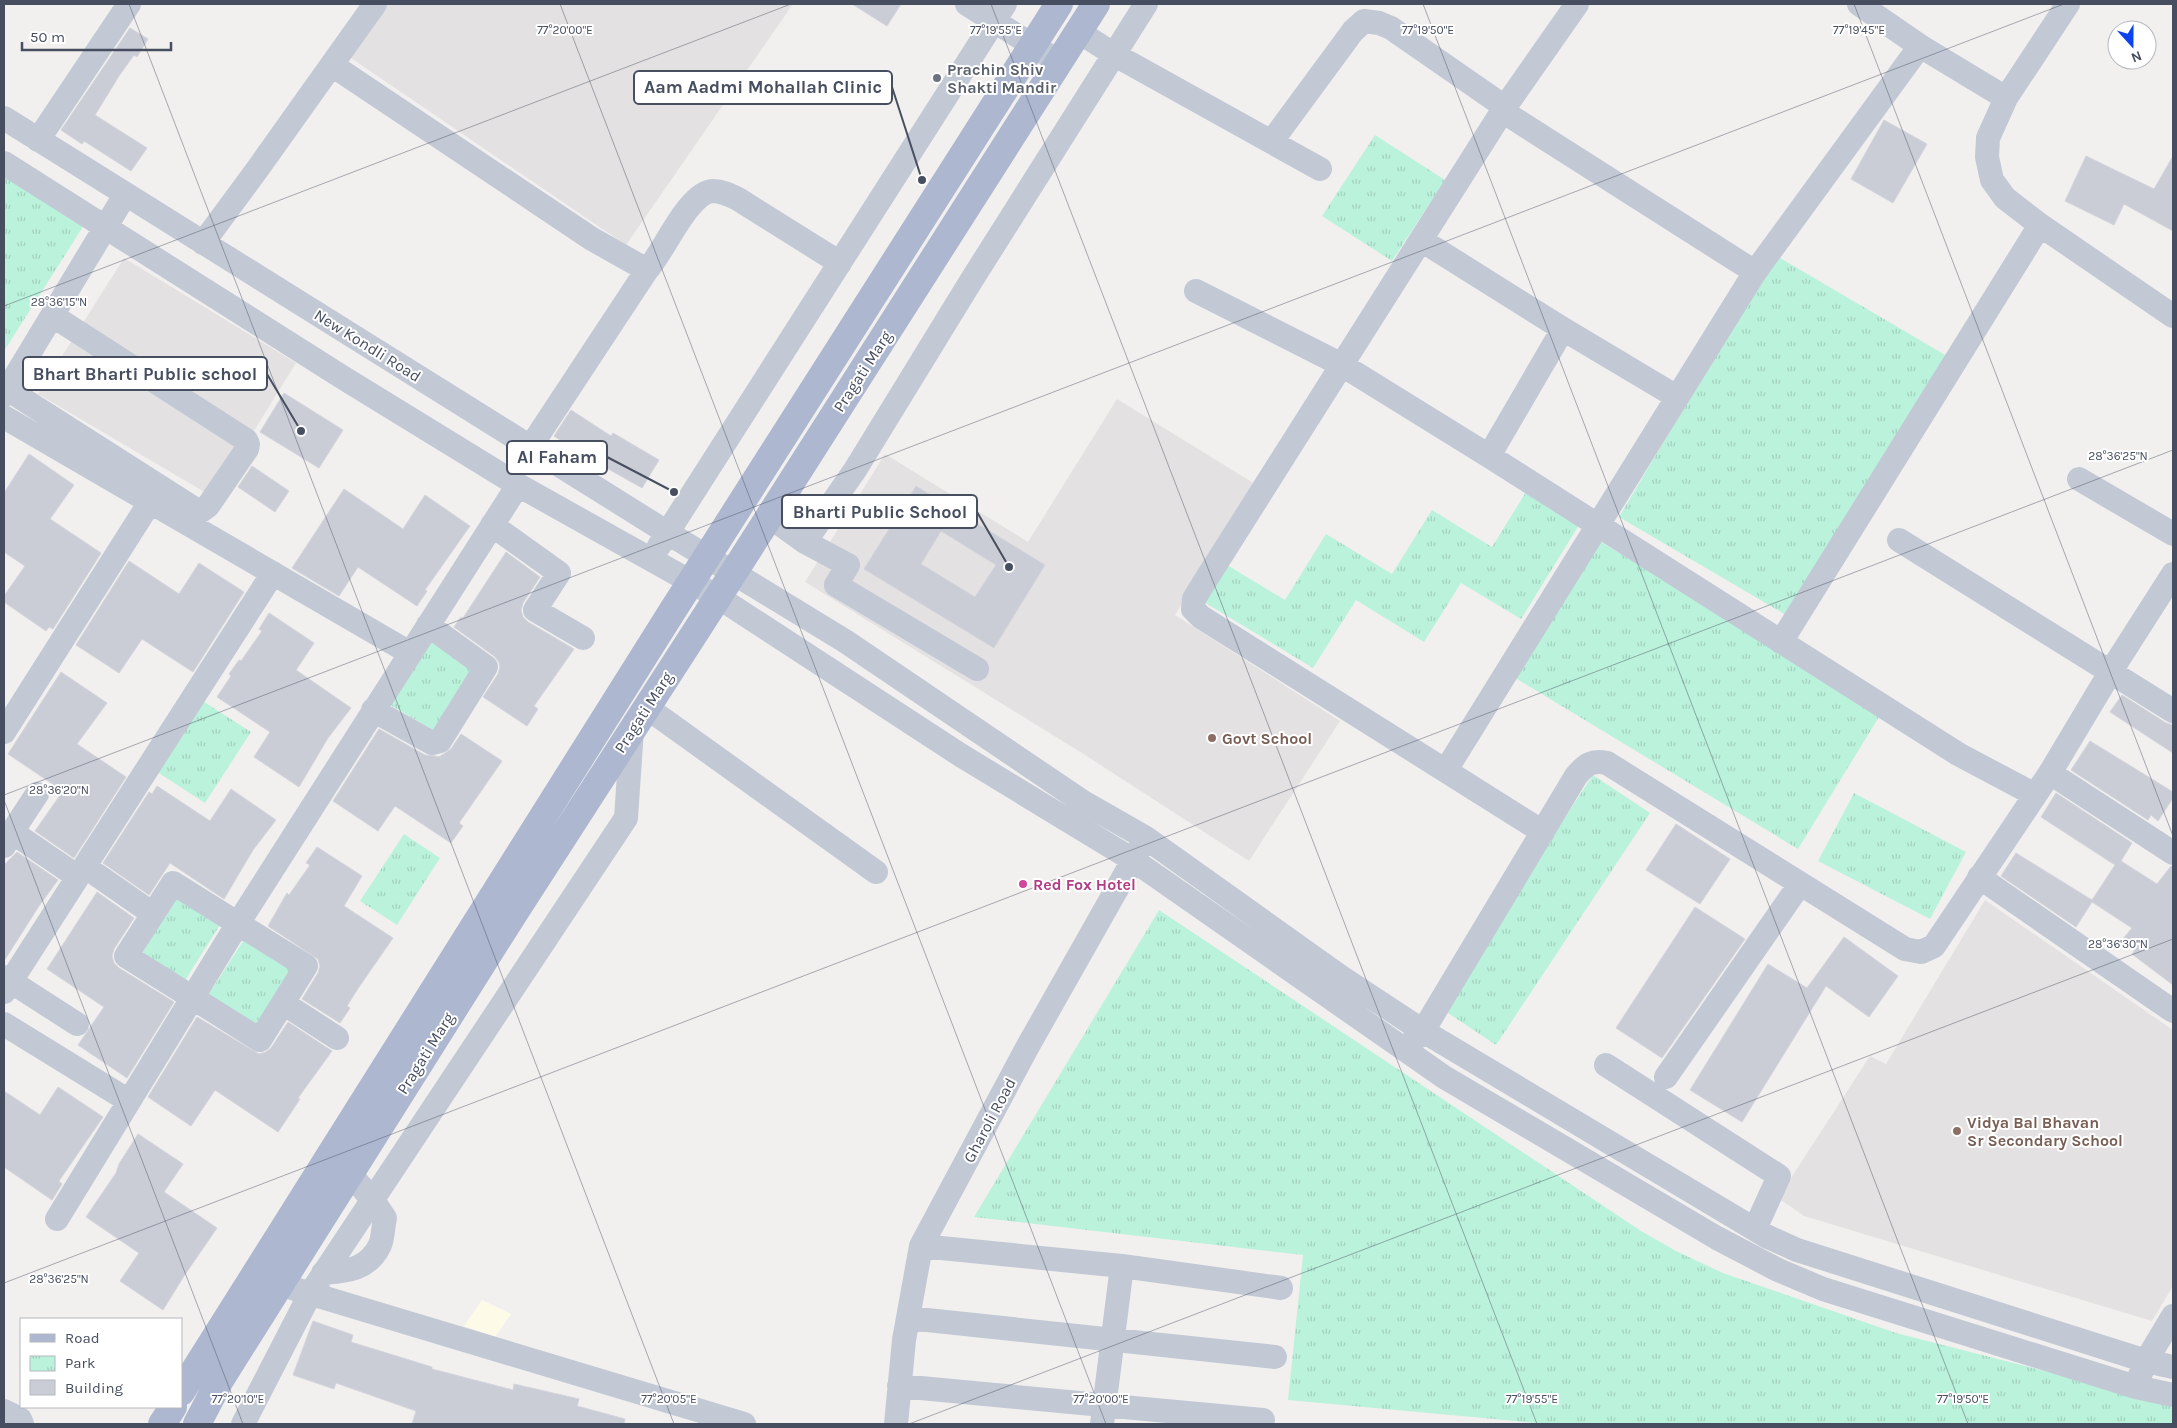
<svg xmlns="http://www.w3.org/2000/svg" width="2177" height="1428" font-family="Karla,sans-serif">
<defs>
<pattern id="park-tufts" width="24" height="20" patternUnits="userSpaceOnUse" patternTransform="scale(1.25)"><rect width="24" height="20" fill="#bbf2db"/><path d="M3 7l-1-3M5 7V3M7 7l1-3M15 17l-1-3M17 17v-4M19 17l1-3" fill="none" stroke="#a2d1be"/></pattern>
</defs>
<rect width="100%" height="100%" fill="#f2f0ef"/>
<path fill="#fdfbe8" d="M482 1300 511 1314 495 1337 464 1326Z"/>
<path fill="#e3e1e1" d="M382 4H793L626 245 348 56Z
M124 258 296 363 213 497 38 394Z
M1117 399 1255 484 1175 615 1340 721 1249 861 1085 755 805 582 885 454 1028 542Z
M1985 900 2173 1030V1286L2152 1321 1804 1216 1778 1198 1870 1056 1886 1064Z"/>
<path fill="url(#park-tufts)" d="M1375 135 1445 180 1392 261 1322 216Z
M4 174 86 222 4 351Z
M1775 255 1947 356 1791 618 1619 517Z
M1531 484 1584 517 1521 619 1461 583 1424 642 1356 600 1313 668 1204 602 1227 565 1285 600 1326 534 1392 574 1432 510 1492 547Z
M1596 539 1882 712 1798 849 1512 676Z
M421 635 474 670 433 730 380 699Z
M195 696 251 732 205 803 148 766Z
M1593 775 1650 813 1496 1045 1439 1007Z
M1854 793 1966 852 1930 919 1818 861Z
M404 834 440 858 397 925 360 901Z
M180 893 223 920 184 982 141 955Z
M1159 910 1641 1231 1676 1251 1723 1273 1896 1333 2173 1404V1424H1547L1288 1400 1303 1255 974 1217Z
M245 938 293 968 254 1027 207 997Z"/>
<path fill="#cbcdd6" stroke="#d3d4dc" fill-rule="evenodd" d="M852 4H901L887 26Z
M130 28 148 39 137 57 134 55 119 76 95 115 147 148 131 171 84 141 82 144 61 130Z
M1884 120 1927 144 1893 203 1851 179Z
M2086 156 2154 189 2173 156V231L2124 204 2114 225 2065 201Z
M284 393 343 430 319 468 260 432Z
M571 410 611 436 613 433 659 460 642 488 587 457 586 458 554 436Z
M29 454 74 485 50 519 101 553 53 629 49 627 46 631 4 602V596L25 566 4 552V493Z
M252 466 289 491 275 512 238 487Z
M916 486 1045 565 994 648 864 569ZM941 531 996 565 975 597 921 564Z
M344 489 403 529 425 495 470 526 425 590 427 591 417 606 358 567 339 596 292 568Z
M506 552 540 577 523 603 521 610 523 617 528 622 574 649 534 706 538 709 527 726 483 697 498 674 500 667 499 662 494 656 454 627 461 617 463 618Z
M129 561 179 594 199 563 244 592 193 672 142 639 119 673 76 645Z
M269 613 314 643 296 670 351 708 328 738 299 787 254 757 270 732 217 697 231 676 229 674 239 660 241 661 262 631 259 629Z
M61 672 107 703 77 744 126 777 74 858 35 831 63 791 8 754Z
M2122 695 2166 723 2173 725V753L2110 712Z
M379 729 425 755 435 756 439 757 451 749 461 734 502 761 459 823 463 826 451 843 395 806 378 831 333 801Z
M2090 741 2173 792V798L2158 821 2151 815 2148 820 2071 770Z
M157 786 210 821 231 789 276 820 253 850 224 899 170 863 149 895 103 863 149 792 152 794Z
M2056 793 2132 843 2121 861 2157 884 2171 866 2173 867V985L2132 954 2135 950 2122 940 2132 928 2092 902 2076 927 2001 876 2016 853 2092 900 2115 865 2041 817Z
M1676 824 1730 859 1700 904 1646 870Z
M317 847 362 876 344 906 393 938 359 987 347 1006 350 1008 340 1023 302 999 318 973 320 966 318 959 268 926 287 893 289 895 310 865 306 863Z
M17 852 58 880 39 906 4 961V865Z
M97 892 134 918 114 949 112 956 114 963 119 968 174 1002 127 1078 78 1045 104 1007 47 969Z
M1695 907 1745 939 1662 1058 1616 1028Z
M1844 937 1898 976 1869 1017 1826 986 1742 1122 1690 1090 1768 964 1807 988Z
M197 1017 259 1054 266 1052 271 1048 288 1022 332 1051 298 1098 300 1099 278 1132 215 1090 191 1126 148 1097Z
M58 1087 103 1117 59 1181 62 1184 52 1200 4 1167V1091L40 1115Z
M138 1134 183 1164 164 1192 217 1228 184 1276 163 1310 120 1281 139 1253 86 1217 116 1173 119 1164Z
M313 1321 353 1335 351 1342 432 1367V1369L513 1390 514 1384 579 1399 577 1406 625 1419 624 1424H412L416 1411 336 1383 334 1389 293 1375Z"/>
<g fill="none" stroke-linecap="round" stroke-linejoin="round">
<path stroke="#c2c9d5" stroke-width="24" d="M967 4 1059 62
M1859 4 1920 46 2006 98
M2068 4 2006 98 1988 138 1987 157 1992 180 2005 198 2040 225 2173 316
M1079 32 1115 55 1320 169
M332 65 592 239 647 270
M4 118 668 533 845 641 1083 802 1146 838 1341 977 1423 1031 1766 1236 1797 1250 2146 1361 2173 1367
M38 140 129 4
M1272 141 1353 31 1364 21 1379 23 1391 28 1505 107
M4 163 342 377 518 485 718 597 962 756 1133 860 1444 1077 1717 1238 1778 1270 1823 1289 2136 1387 2173 1395
M1421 240 1563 329 1677 397
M203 243 259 167 375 4
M1755 272 1920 46
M1196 291 1342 365 1489 456 1958 754 2035 795
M7 389 195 509 201 511 208 506 247 449 248 444 246 440 53 316
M4 395 125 195
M4 417 410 653
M531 446 647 270C664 252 688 192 713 191 722 191 730 195 738 199L840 263
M1489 456 1563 329
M2079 479 2173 534
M769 516 805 542 855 470 971 281 1146 4
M492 525 559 573 535 610 583 638
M1899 540 2173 711
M805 542 848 565 836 585 977 669
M659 546 1005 4
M1781 642 2040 225
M646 707 876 872
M373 710 432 743 440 741 486 667 428 625
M4 732 150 502
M1446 770 1755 272 1502 111
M2050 773 2173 853
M12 832 37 794
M1543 832 1201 617 1193 609 1194 599 1200 589 1505 107 1577 4
M4 846 12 832 78 877
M97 875 153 914
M1979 877 2173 1011
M173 883 306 966 260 1040 126 956Z
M4 977 77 1024
M4 992 273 573
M283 1003 337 1038
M4 1024 129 1101
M1412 1042 1423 1031 1576 776C1586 764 1592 760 1607 763L1905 949 1921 952 1934 946 2050 773 2111 671 2173 574
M1606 1065 1779 1176 1755 1229
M1666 1077 1800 884
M57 1219 237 925 518 485
M921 1246 1122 1266 1281 1288
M323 1273C347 1271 368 1270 380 1245 383 1238 383 1227 385 1218L372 1199 350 1174
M295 1289 744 1424
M908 1318 1275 1357
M2140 1375 2146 1361 2173 1316
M899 1386 1263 1420
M4 1411 20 1419 22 1424
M243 1424 310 1294 626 818 632 729
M896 1424 904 1340 921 1246 1028 1046 1140 848
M1102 1424 1122 1266"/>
<path stroke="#adb8d0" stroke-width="28" d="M181 1392 673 610 1059 4
M162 1424 173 1407
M197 1424 220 1380 511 918 718 597 1096 4"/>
</g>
<path fill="none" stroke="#464e5f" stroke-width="1" stroke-opacity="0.45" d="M129 4 674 1424M560 4 1106 1424M991 4 1537 1424M1423 4 1968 1424M1854 4 2173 836M4 306 791 4M4 795 2064 4M4 800 243 1424M4 1283 2173 450M909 1424 2173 939"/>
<circle fill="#6b7280" stroke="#fff" stroke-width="2" cx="937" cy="78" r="5"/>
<g fill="#8d6e63" stroke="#fff" stroke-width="2">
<circle cx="1212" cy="738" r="5"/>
<circle cx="1957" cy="1131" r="5"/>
</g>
<circle fill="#d1479c" stroke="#fff" stroke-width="2" cx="1023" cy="884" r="5"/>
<g text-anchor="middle" stroke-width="4" stroke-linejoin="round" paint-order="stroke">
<g font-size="16" font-weight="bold" fill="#5b616d" stroke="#fff" text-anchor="start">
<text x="947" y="75">Prachin Shiv<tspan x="947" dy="18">Shakti Mandir</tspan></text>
</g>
<g font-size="16" fill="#464e5f" stroke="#fff">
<text transform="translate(368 345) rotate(32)" y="6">New Kondli Road</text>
<text transform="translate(862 371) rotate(-57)" y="6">Pragati Marg</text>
<text transform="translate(643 712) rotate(-57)" y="6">Pragati Marg</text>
<text transform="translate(425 1053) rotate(-58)" y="6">Pragati Marg</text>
<text transform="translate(989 1120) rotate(-62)" y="6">Gharoli Road</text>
</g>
<g font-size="16" font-weight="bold" fill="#785e54" stroke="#fff" text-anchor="start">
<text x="1222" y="744">Govt School</text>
<text x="1967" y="1128">Vidya Bal Bhavan<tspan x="1967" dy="18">Sr Secondary School</tspan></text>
</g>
<g font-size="16" font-weight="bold" fill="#b23c85" stroke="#fff" text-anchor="start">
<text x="1033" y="890">Red Fox Hotel</text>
</g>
</g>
<g font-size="12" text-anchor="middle" fill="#464e5f" stroke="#fff" stroke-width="4" stroke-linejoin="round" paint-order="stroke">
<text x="565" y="34">77°20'00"E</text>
<text x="996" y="34">77°19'55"E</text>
<text x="1428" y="34">77°19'50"E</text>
<text x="1859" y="34">77°19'45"E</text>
<text x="59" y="306">28°36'15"N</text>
<text x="2118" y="460">28°36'25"N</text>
<text x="59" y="794">28°36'20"N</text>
<text x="2118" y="948">28°36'30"N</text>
<text x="59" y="1283">28°36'25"N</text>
<text x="238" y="1403">77°20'10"E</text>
<text x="669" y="1403">77°20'05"E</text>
<text x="1101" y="1403">77°20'00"E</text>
<text x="1532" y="1403">77°19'55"E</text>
<text x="1963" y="1403">77°19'50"E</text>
</g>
<path fill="none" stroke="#464e5f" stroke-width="2" d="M922 180L892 87M301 431L267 374M674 492L607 457M1009 567L977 512"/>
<g fill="#464e5f" stroke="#fff" stroke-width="2">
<circle cx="922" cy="180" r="5"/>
<circle cx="301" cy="431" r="5"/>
<circle cx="674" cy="492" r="5"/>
<circle cx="1009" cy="567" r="5"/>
</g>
<g fill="#fff" stroke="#464e5f" stroke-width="2">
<rect x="634" y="71" width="258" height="33" rx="5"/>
<rect x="23" y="357" width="244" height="33" rx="5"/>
<rect x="507" y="441" width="100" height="33" rx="5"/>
<rect x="782" y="495" width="195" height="33" rx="5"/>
</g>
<g font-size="18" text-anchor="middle" font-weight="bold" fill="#464e5f">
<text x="763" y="93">Aam Aadmi Mohallah Clinic</text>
<text x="145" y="380">Bhart Bharti Public school</text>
<text x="557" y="463">Al Faham</text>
<text x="880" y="518">Bharti Public School</text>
</g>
<rect width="2177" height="1428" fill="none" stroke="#464e5f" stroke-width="10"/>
<rect x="20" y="1318" width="162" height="90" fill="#ffffff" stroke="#b5b8bf"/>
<rect x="30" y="1334" width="25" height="8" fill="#adb8d0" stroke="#b5b8bf"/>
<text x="65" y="1343" font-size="15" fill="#464e5f">Road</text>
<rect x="30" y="1356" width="25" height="15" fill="url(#park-tufts)" stroke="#b5b8bf"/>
<text x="65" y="1368" font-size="15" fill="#464e5f">Park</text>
<rect x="30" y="1380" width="25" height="15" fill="#cbcdd6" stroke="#b5b8bf"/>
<text x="65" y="1393" font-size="15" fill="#464e5f">Building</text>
<g transform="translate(2132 45) rotate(159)"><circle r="24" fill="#ffffff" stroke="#b5b8bf"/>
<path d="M0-4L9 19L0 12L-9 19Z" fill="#0c43ef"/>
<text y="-8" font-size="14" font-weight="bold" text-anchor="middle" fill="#464e5f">N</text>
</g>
<path d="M22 42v8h149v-8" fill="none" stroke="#464e5f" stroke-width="2.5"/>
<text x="30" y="42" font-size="15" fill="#464e5f" stroke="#ffffff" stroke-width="4" paint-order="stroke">50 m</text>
</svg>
